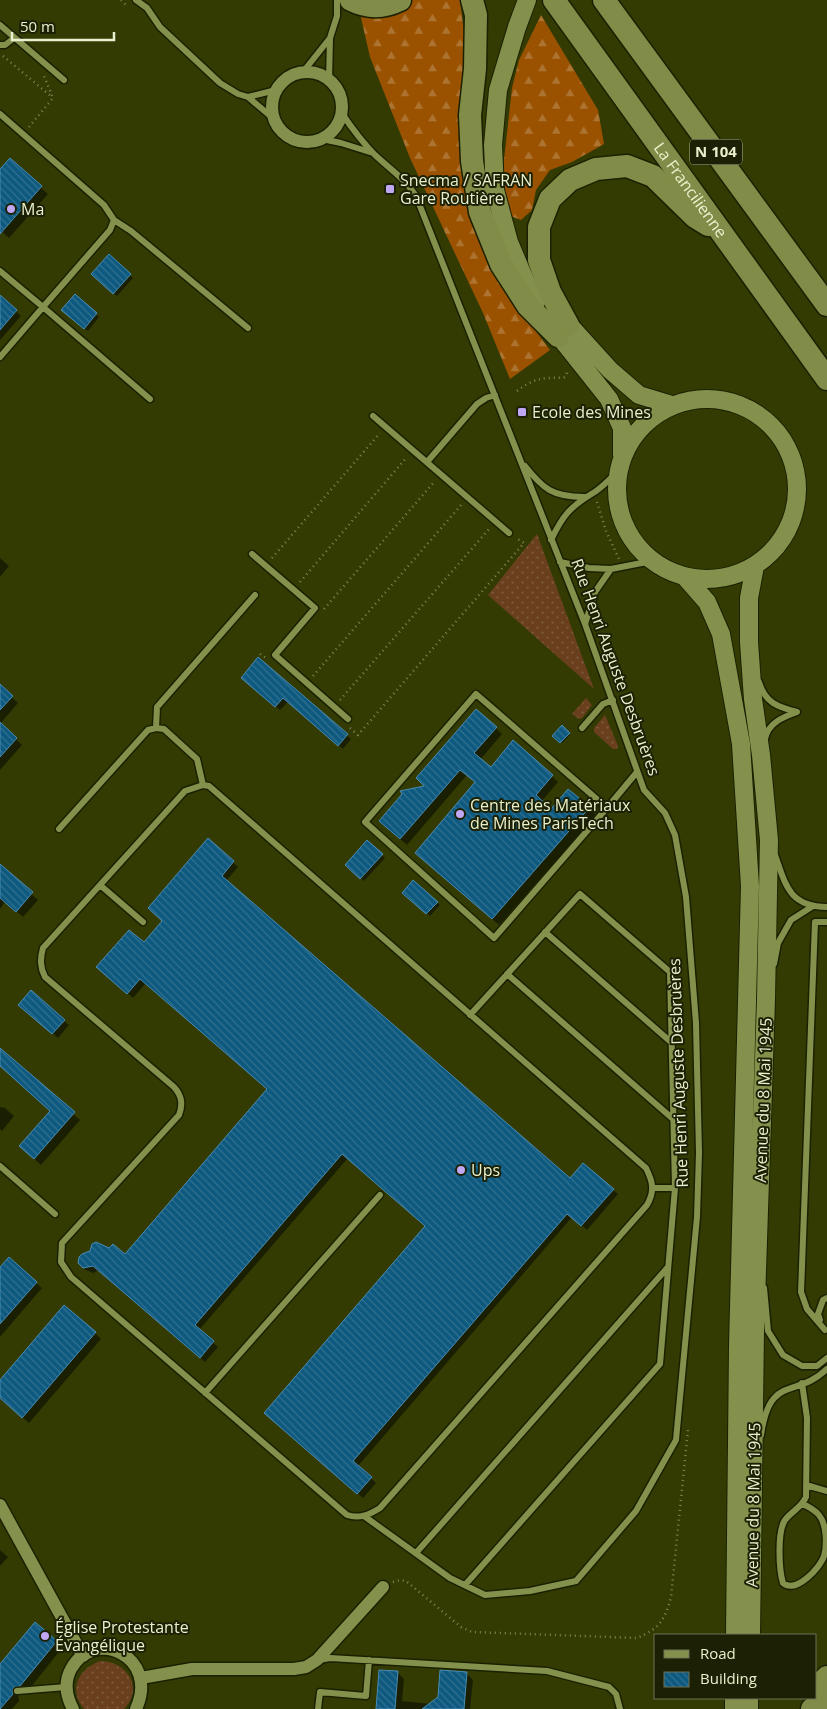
<svg xmlns="http://www.w3.org/2000/svg" width="827" height="1709" font-family="'Open Sans',sans-serif">
<defs>
<pattern id="grass-dots" width="8" height="8" patternUnits="userSpaceOnUse" patternTransform="scale(1.25)"><rect width="8" height="8" fill="#693f1d"/><path d="M2 2h.1M6 6h.1" fill="none" stroke="#7e5b3d" stroke-width="1.8" stroke-linecap="round"/></pattern>
<pattern id="forest-firs" width="22" height="20" patternUnits="userSpaceOnUse" patternTransform="scale(1.25)"><rect width="22" height="20" fill="#9a5201"/><path d="M5 1l3.5 6h-7zM16 11l3.5 6h-7z" fill="#ad7431"/></pattern>
<pattern id="building-back-hatch" width="6" height="6" patternUnits="userSpaceOnUse" patternTransform="scale(1.25)"><rect width="6" height="6" fill="#0e597f"/><path d="M-1 5l2 2M0 0l6 6M5-1l2 2" fill="none" stroke="#317190"/></pattern>
</defs>
<rect width="100%" height="100%" fill="#333b03"/>
<path fill="url(#grass-dots)" d="M537 534 594 689 488 595Z
M586 698 592 705 582 718 579 719 572 714Z
M605 715 618 746 617 749H613L594 732V728Z
M100 1661C126 1661 145 1687 124 1709H84C68 1690 78 1669 100 1661Z"/>
<path fill="url(#forest-firs)" d="M357 0H460L465 42 461 93 460 153 467 207 489 264 522 313 550 350 510 379 483 313 410 158 370 57Z
M541 15 598 110 604 144 572 162 550 170 536 190 532 210 521 220 508 215 501 187 512 88 519 60Z"/>
<path fill="#0007" d="M10 160 48 194 9 238 0 230V171Z
M109 256 133 278 117 296 92 274Z
M75 296 99 317 88 331 66 313Z
M0 297 21 316 0 340Z
M0 558 9 566 0 577Z
M258 659 351 739 343 749 288 702 280 710 247 682Z
M0 686 18 703 0 724Z
M0 724 22 745 0 770Z
M562 727 570 735 562 743 554 736Z
M496 728 502 734 480 760 491 769 552 776 558 782 541 802 551 810 568 790 596 815 499 925 423 859 476 783 467 775 407 845 387 828 426 786Z
M208 840 238 867 226 881 570 1179 613 1190 618 1194 587 1230 572 1217 358 1466 376 1483 363 1498 270 1417 426 1226 348 1158 199 1330 218 1347 205 1362 99 1270 93 1273 86 1270 81 1265 110 1250 125 1256 269 1089 146 983 133 998 103 972 144 944 163 921Z
M367 842 385 858 364 881 347 865Z
M0 866 38 900 23 917 5 902 0 909Z
M407 896 437 902 440 905 430 916Z
M24 1009 64 1021 69 1025 58 1038Z
M0 1049 80 1120 41 1165 20 1146 52 1111 0 1066Z
M0 1107 5 1108 14 1116 2 1131 0 1129Z
M0 1269 36 1283 42 1288 0 1337Z
M95 1333 101 1339 29 1423 0 1398V1382Z
M0 1550 8 1557 0 1566Z
M56 1642 62 1648 27 1692 18 1695 19 1701 12 1709H0V1667Z
M397 1672 404 1679 402 1701 431 1704 466 1673 473 1680 470 1709H378Z"/>
<path fill="url(#building-back-hatch)" stroke="#488cb6" d="M10 158 42 186 0 234V169Z
M109 254 131 274 113 294 91 274Z
M75 294 97 313 84 329 61 310Z
M0 295 17 310 0 330Z
M258 657 348 734 338 746 283 698 275 707 241 678Z
M0 684 13 696 0 710Z
M476 709 497 727 474 753 491 767 513 740 553 775 536 795 551 809 568 789 590 807 492 919 415 853 475 782 460 770 400 839 379 821 402 794 400 791 424 786 416 778Z
M0 722 17 738 0 757Z
M562 725 570 733 560 743 552 736Z
M208 838 234 861 222 876 570 1178 583 1163 614 1189 581 1226 567 1214 353 1461 372 1477 357 1494 264 1413 425 1226 342 1154 195 1325 214 1341 200 1358 93 1266 83 1268 78 1263 79 1257 82 1254 90 1251 92 1244 96 1242 109 1248 113 1244 125 1254 267 1089 140 979 127 994 96 967 129 930 144 942 162 921 148 908Z
M367 840 383 854 360 879 345 865Z
M0 864 33 892 16 912 0 898Z
M413 880 438 902 426 914 402 893Z
M31 990 65 1020 52 1034 18 1005Z
M0 1048 75 1112 34 1159 19 1146 50 1111 0 1066Z
M9 1257 37 1282 0 1324V1267Z
M64 1305 96 1332 22 1418 0 1398V1380Z
M35 1622 57 1641 20 1686 13 1688V1694L0 1709V1664Z
M379 1670 398 1671 395 1709H376Z
M440 1670 467 1672 464 1709H422L438 1697Z"/>
<g fill="none" stroke-linecap="round" stroke-linejoin="round">
<g stroke="#1b2100" stroke-width="9">
<path id="lane" d="M136 0 147 8 160 27 220 83 238 94 248 97 274 119
M0 25 64 80
M0 45H5L14 38
M303 72 330 38
M329 81 330 38 337 16V0
M248 97 276 90
M341 112C351 127 362 142 375 155 390 169 404 178 416 196L585 624 644 790 665 813 675 835 686 897 696 1023 699 1153 697 1217 676 1440 636 1511 576 1581 530 1591 485 1595 450 1578 364 1516
M0 114 104 205 114 220 110 230 43 307 150 399
M322 139 341 143 373 153
M114 220 131 231 248 328
M0 271 43 307 0 357
M373 416 509 533
M427 462 477 404 486 398 495 395
M525 466C543 489 553 497 584 497
M551 540C563 515 570 507 593 493 602 488 610 478 618 472
M252 554 315 608 275 655 348 719
M560 562 589 568 611 569 652 561
M585 624 595 592 611 569
M759 682C765 703 778 707 797 712 783 717 768 723 765 739
M156 728 157 707 255 595
M582 728 603 704 613 700
M203 785 209 786 646 1168C653 1182 655 1191 647 1205L380 1508C369 1515 359 1519 347 1515L71 1277 61 1262 62 1243 179 1115C183 1104 182 1096 174 1087L45 977C40 967 40 959 43 948L185 791Z
M607 808 494 938 365 822 476 694 607 808 637 772
M59 829 148 730 156 728 164 729 197 759 203 785
M775 855C786 886 789 906 827 907
M100 885 143 922
M545 932 672 1043
M774 964 778 943 791 920 813 906
M507 974 673 1119
M0 1166 55 1214
M653 1188H675
M764 1288 768 1331 783 1355 802 1366H817L827 1358
M820 1320 818 1314 823 1300 827 1298
M825 1330 807 1309 801 1292 815 922H827
M802 1383 807 1418 806 1497C801 1508 792 1511 785 1520 777 1532 779 1570 783 1583 796 1594 820 1568 824 1556 827 1545 827 1525 819 1515 815 1510 809 1507 803 1504
M205 1393 380 1195
M761 1435C770 1373 796 1399 827 1369
M806 1485 827 1491
M416 1553 668 1267
M465 1585 660 1364 675 1188 670 972 580 894 470 1015
M319 1660 330 1658 547 1671 609 1687 616 1694 620 1709
M17 1691 66 1687
M318 1709 320 1692 366 1696 369 1660"/>
</g>
<g stroke="#1b2100" stroke-width="15">
<path id="street" d="M272 107a35 35 0 1 1 70 0a35 35 0 1 1-70 0Z
M0 1505 83 1656
M141 1678 192 1669H294L306 1667 317 1660 383 1587
M73 1709C66 1696 64 1682 71 1669 94 1627 160 1656 136 1709"/>
</g>
<g stroke="#1b2100" stroke-width="20">
<path id="secondary" d="M527 0 517 27 498 90 493 145 495 190 509 242 530 292 536 302
M561 316 610 370 639 395 672 405
M551 326 609 399 622 428V455
M617 489a90 90 0 1 1 180 0a90 90 0 1 1-180 0Z
M686 578 707 602 721 634 741 744 750 886 738 1346 735 1635
M751 1635 755 1331 766 999 769 840 761 755 753 699 749 642V598L755 566
M734 1709V1698
M749 1709V1698"/>
</g>
<g stroke="#1b2100" stroke-width="25">
<g id="highway">
<path d="M351 0C367 8 384 8 400 0"/>
<path d="M472 0 476 15 475 69 470 115 472 161 480 212 501 264 528 306 558 336"/>
<path id="s1" d="M554 0 827 379"/>
<path d="M604 0 827 305"/>
<path d="M568 325 550 292 539 260V227L550 199 570 180 596 169 627 166 653 176 695 217 708 225"/>
<path d="M816 1688 827 1677"/>
<path d="M812 1709 827 1697"/>
</g>
</g>
<path stroke="#7e8657" stroke-width="2.5" stroke-dasharray="1 4" stroke-linecap="butt" d="M121 0 127 6
M3 56 52 97
M29 127 53 98 44 76
M517 391C533 379 542 377 563 378L565 377 568 371
M597 502 606 531 619 559
M272 558 380 433
M300 582 407 457
M324 609 435 481
M260 654 266 658
M313 676 462 504
M340 700 489 529
M350 728 358 735 524 543 516 538
M393 1582 400 1580 406 1581 461 1627 472 1632 637 1638C659 1629 665 1620 671 1597L688 1430"/>
<use href="#lane" stroke="#84914c" stroke-width="6"/>
<use href="#street" stroke="#84914c" stroke-width="12"/>
<use href="#secondary" stroke="#84914c" stroke-width="18"/>
<use href="#highway" stroke="#808c47" stroke-width="22"/>
</g>
<g fill="#c0a8f4" stroke="#1c2004" stroke-width="2">
<rect x="385" y="184" width="10" height="10" rx="2.5"/>
<circle cx="11" cy="209" r="5"/>
<rect x="517" y="407" width="10" height="10" rx="2.5"/>
<circle cx="460" cy="814" r="5"/>
<circle cx="461" cy="1170" r="5"/>
<circle cx="45" cy="1636" r="5"/>
</g>
<g text-anchor="middle" stroke-width="4" stroke-linejoin="round" paint-order="stroke">
<rect fill="#1c2004" stroke="#abb291" stroke-width="1" x="690" y="139.5" width="52" height="25" rx="4"/>
<g font-size="15" font-weight="bold" fill="#e8f0cd">
<text x="716" y="157">N 104</text>
</g>
<g font-size="16" fill="#e8f0cd" stroke="#1c2004" text-anchor="start">
<text x="400" y="186">Snecma / SAFRAN<tspan x="400" dy="18">Gare Routière</tspan></text>
<text x="21" y="215">Ma</text>
<text x="532" y="418">Ecole des Mines</text>
<text x="470" y="811">Centre des Matériaux<tspan x="470" dy="18">de Mines ParisTech</tspan></text>
<text x="471" y="1176">Ups</text>
<text x="55" y="1633">Église Protestante<tspan x="55" dy="18">Évangélique</tspan></text>
</g>
<g font-size="16" fill="#e8f0cd" stroke="#1c2004">
<text dy="6" stroke="none"><textPath href="#s1" startOffset="234">La Francilienne</textPath></text>
<text transform="translate(616 667) rotate(70)" y="6">Rue Henri Auguste Desbruères</text>
<text transform="translate(678 1073) rotate(-92)" y="6">Rue Henri Auguste Desbruères</text>
<text transform="translate(763 1100) rotate(-88)" y="6">Avenue du 8 Mai 1945</text>
<text transform="translate(753 1505) rotate(-89)" y="6">Avenue du 8 Mai 1945</text>
</g>
</g>
<rect x="654" y="1634" width="162" height="65" fill="#1c2004" stroke="#6e7354"/>
<rect x="664" y="1650" width="25" height="8" fill="#84914c" stroke="#6e7354"/>
<text x="700" y="1659" font-size="15" fill="#e8f0cd">Road</text>
<rect x="664" y="1672" width="25" height="15" fill="url(#building-back-hatch)" stroke="#6e7354"/>
<text x="700" y="1684" font-size="15" fill="#e8f0cd">Building</text>
<path d="M12 32v8h102v-8" fill="none" stroke="#e8f0cd" stroke-width="2.5"/>
<text x="20" y="32" font-size="15" fill="#e8f0cd" stroke="#1c2004" stroke-width="4" paint-order="stroke">50 m</text>
</svg>
